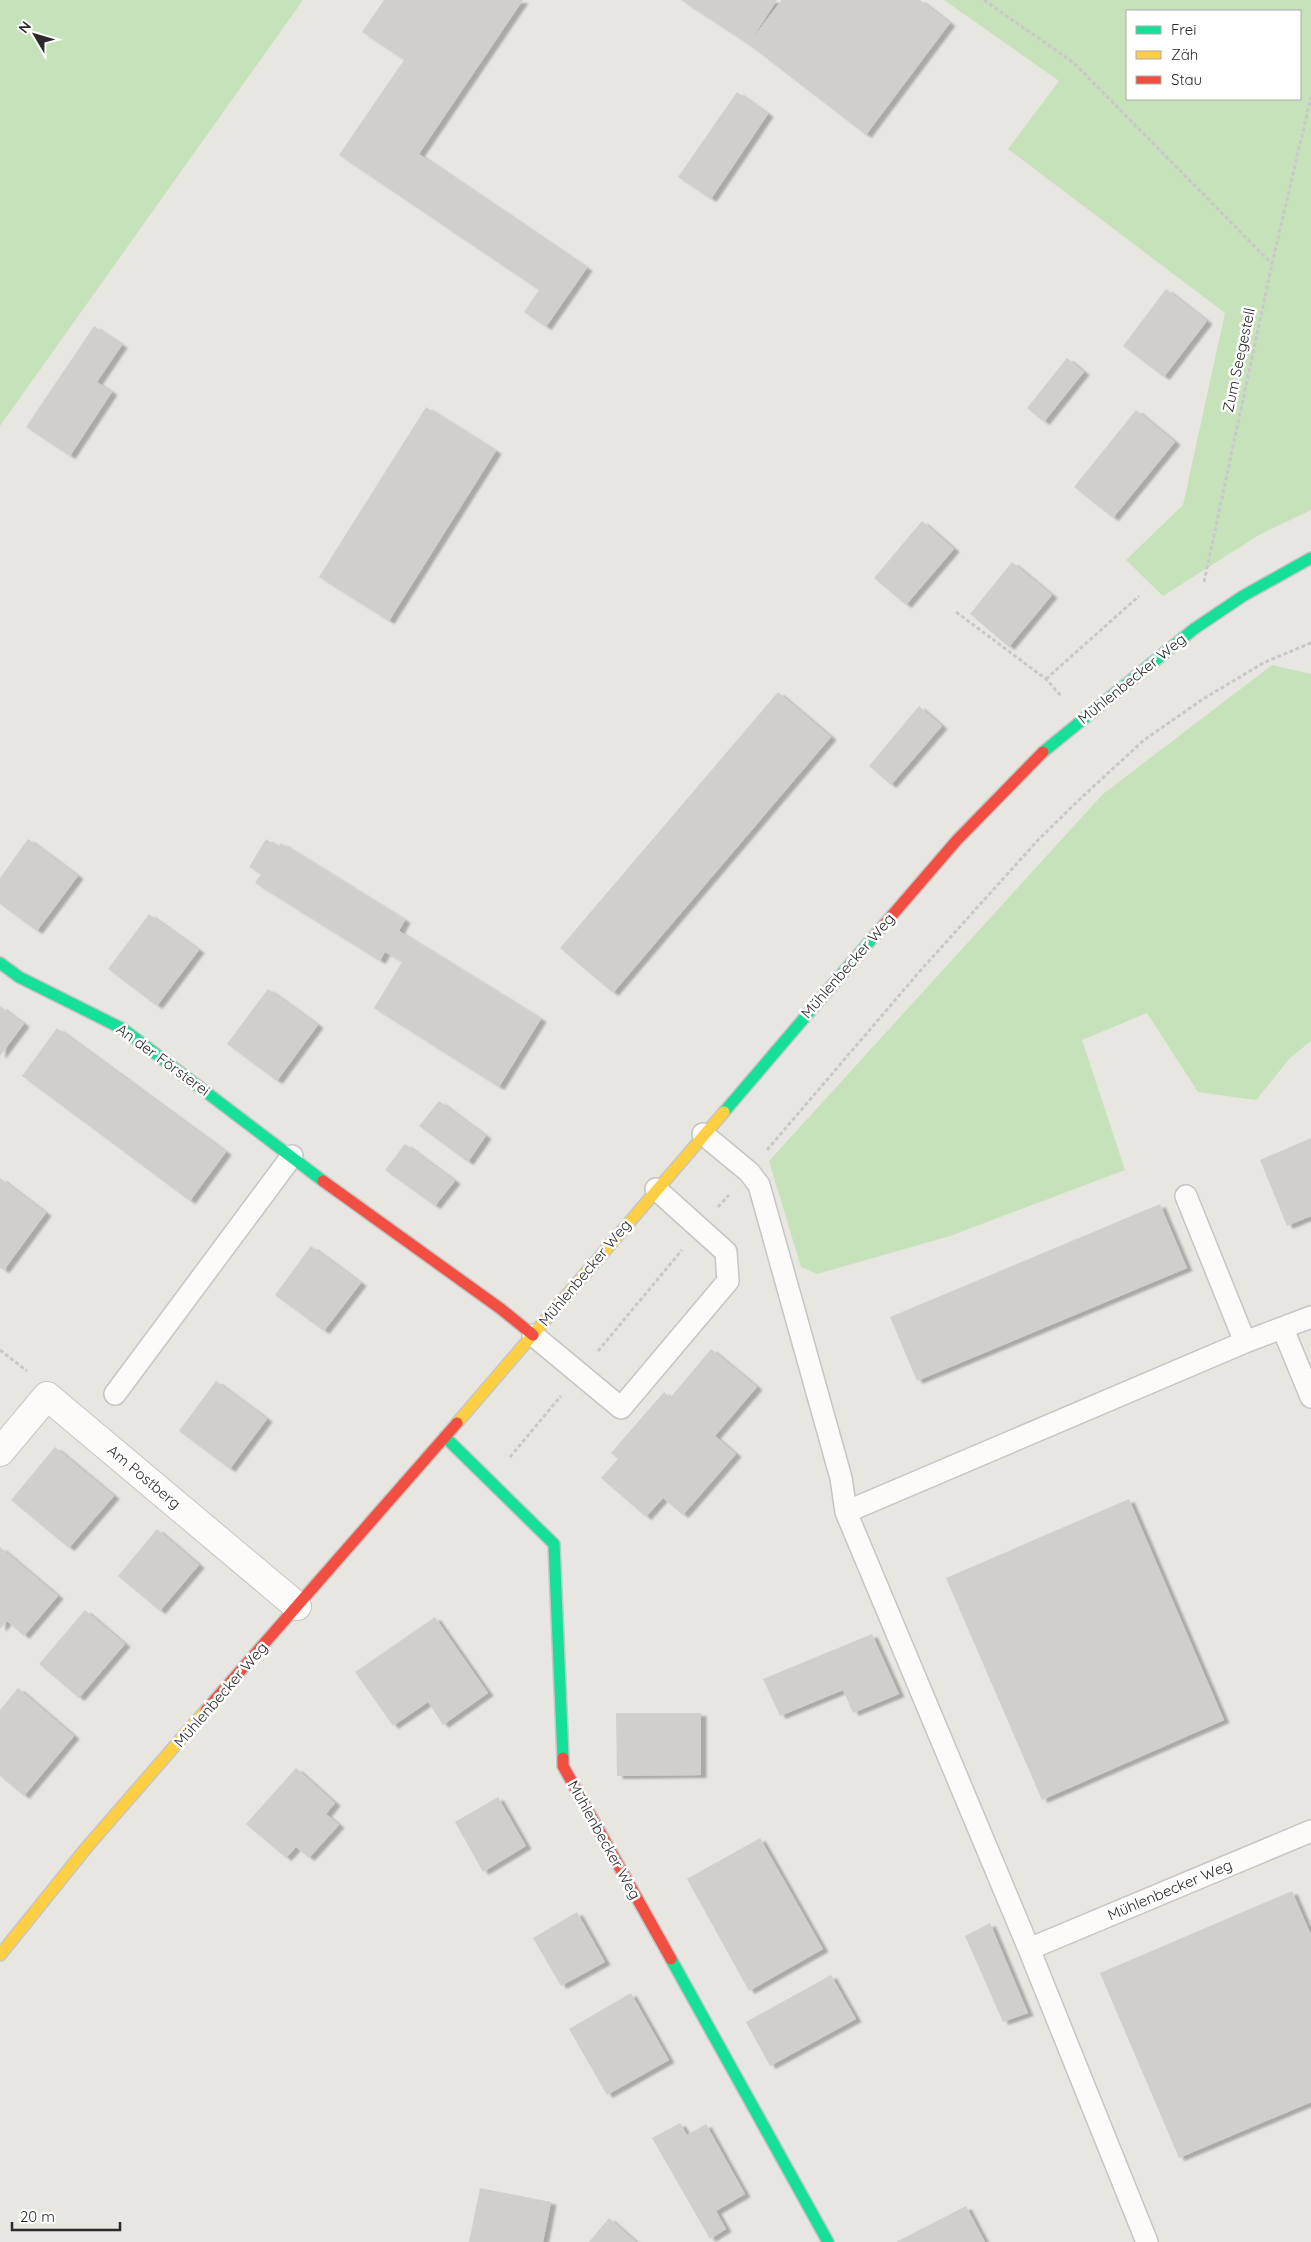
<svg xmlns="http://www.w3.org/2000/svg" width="1311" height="2242" font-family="Quicksand,sans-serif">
<defs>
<filter id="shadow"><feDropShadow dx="5.5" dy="3" stdDeviation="1" flood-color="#0004"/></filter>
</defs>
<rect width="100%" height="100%" fill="#e8e6e0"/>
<path fill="#c6e2bb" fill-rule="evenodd" d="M0 0H303L0 426Z
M944 0H1311V510L1259 535 1163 596 1126 560 1183 505 1225 313 1008 149 1059 81ZM1127 11H1300V99H1127Z
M1272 665 1311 674V1041L1290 1058 1256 1100 1198 1092 1147 1013 1082 1040 1125 1170 950 1236 817 1274 801 1267 769 1161 1103 794Z"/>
<path fill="#d1cfcb" filter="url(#shadow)" d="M384 0H523L419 154 587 268 546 327 524 312 539 290 339 155 404 60 362 32Z
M681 0H777L751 40 782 0H920L950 23 866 135 748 44Z
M737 92 768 114 711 199 678 177Z
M1166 289 1207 321 1164 377 1123 346Z
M94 326 122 345 97 382 112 392 70 456 26 427Z
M1067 358 1084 372 1044 422 1027 408Z
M426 407 496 451 389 621 319 577Z
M1136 410 1175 442 1113 518 1074 487Z
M922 521 954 549 906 605 874 578Z
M1012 562 1052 595 1009 647 970 614Z
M778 692 831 737 613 993 560 948Z
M919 706 942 726 891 785 869 766Z
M28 839 78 876 37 931 0 904V878Z
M266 839 278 847 281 843 405 920 399 931 541 1019 499 1087 374 1008 402 962 385 952 380 961 255 883 261 874 249 867Z
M149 914 199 950 157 1006 108 969Z
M268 989 318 1025 277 1081 227 1044Z
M0 1006 24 1024 0 1056Z
M57 1028 226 1152 190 1201 22 1076Z
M439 1101 486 1136 468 1162 419 1126Z
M1311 1138V1216L1287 1226 1260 1160Z
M405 1144 455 1181 435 1206 385 1170Z
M0 1178 46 1213 4 1270 0 1268Z
M1160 1204 1187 1268 917 1381 890 1317Z
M311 1246 361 1283 324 1331 275 1295Z
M711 1349 757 1387 715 1436 736 1454 683 1515 663 1498 646 1517 601 1478 618 1459 611 1453 664 1392 670 1398Z
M216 1381 267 1419 230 1469 179 1431Z
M55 1447 114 1496 69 1548 11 1500Z
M1129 1499 1224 1720 1042 1800 946 1578Z
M157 1529 199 1565 160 1611 118 1576Z
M0 1547 58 1596 24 1636 7 1621 0 1629Z
M85 1610 125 1644 79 1698 39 1664Z
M435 1617 488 1693 443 1725 428 1702 393 1726 355 1672Z
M872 1634 899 1694 853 1713 843 1690 780 1716 763 1679Z
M18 1688 74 1736 24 1796 0 1776V1710Z
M616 1713H701V1775L617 1776Z
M296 1768 335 1803 326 1814 339 1825 309 1858 296 1847 286 1858 246 1824Z
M498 1797 526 1846 483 1872 455 1822Z
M760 1838 823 1949 749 1991 687 1879Z
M1292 1891 1311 1935V2102L1179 2158 1100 1973Z
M577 1912 605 1962 561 1986 533 1938Z
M990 1923 1028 2013 1003 2022 965 1936Z
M831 1975 856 2019 770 2066 746 2022Z
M631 1993 669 2060 607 2095 569 2029Z
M680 2123 687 2135 706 2124 745 2194 716 2211 726 2229 710 2239 652 2138Z
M480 2188 551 2202 543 2242H469Z
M966 2206 985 2242H896Z
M609 2218 636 2242H589Z"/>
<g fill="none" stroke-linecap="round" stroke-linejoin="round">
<g stroke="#c5c5c5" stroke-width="24">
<path id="lane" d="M703 1134 749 1172 759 1185 841 1478 846 1512
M1186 1196 1245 1342
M1283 1329 1311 1397
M533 1335 621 1408 728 1281 726 1252 656 1189
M115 1394 292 1156
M1029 1949 1311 1831
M1147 2242 1029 1949 846 1512 1245 1342 1311 1317"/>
</g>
<g stroke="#c5c5c5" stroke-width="30">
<path id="street" d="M0 1452 47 1396 297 1606"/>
</g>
<g stroke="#c5c5c5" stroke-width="14">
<path id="fast" d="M1043 752 1194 629 1243 596 1311 558
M0 963 19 977 123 1029 323 1181
M724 1112 876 934
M445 1437 554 1544 563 1758
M671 1959 828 2242"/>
</g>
<g stroke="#c5c5c5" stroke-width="14">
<path id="slow" d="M457 1423 724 1112
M0 1955 87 1847 206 1710"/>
</g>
<g stroke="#c5c5c5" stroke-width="14">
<path id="jam" d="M876 934 957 840 1043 752
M323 1181 501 1309 533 1335
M206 1710 457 1423
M563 1758V1766L671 1959"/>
</g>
<path stroke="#c8c8c7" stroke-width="3" stroke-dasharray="4 2.5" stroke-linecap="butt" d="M984 0 1074 63 1272 264
M1204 582 1272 264 1311 97
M956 612 1046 679 1061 696
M1046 679 1139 596
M767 1150 920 971 1039 839 1081 798 1144 740 1203 699 1265 662 1311 643
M718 1207 729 1195
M0 1350 27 1371
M598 1351 682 1250
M510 1457 561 1396"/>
<use href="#lane" stroke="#fcfbfa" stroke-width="21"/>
<use href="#street" stroke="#fcfbfa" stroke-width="28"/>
<use href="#fast" stroke="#16e098" stroke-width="11"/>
<use href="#slow" stroke="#ffcf43" stroke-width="11"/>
<use href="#jam" stroke="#f24e42" stroke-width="11"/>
</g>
<g text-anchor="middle" stroke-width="5" stroke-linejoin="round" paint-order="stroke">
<g font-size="15" fill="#2a2a2a" stroke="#fff">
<text transform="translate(1239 360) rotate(-78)" y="5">Zum Seegestell</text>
<text transform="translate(1132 679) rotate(-39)" y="5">Mühlenbecker Weg</text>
<text transform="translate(848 966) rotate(-49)" y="5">Mühlenbecker Weg</text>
<text transform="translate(163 1060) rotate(36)" y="5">An der Försterei</text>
<text transform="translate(585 1273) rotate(-50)" y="5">Mühlenbecker Weg</text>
<text transform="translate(144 1477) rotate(40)" y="5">Am Postberg</text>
<text transform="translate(221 1695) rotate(-49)" y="5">Mühlenbecker Weg</text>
<text transform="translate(604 1840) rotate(61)" y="5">Mühlenbecker Weg</text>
<text transform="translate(1170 1890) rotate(-23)" y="5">Mühlenbecker Weg</text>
</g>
</g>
<rect x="1126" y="10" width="175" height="90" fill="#ffffff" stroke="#aaaaaa"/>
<rect x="1136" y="26" width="25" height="8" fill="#16e098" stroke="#aaaaaa"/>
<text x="1171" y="35" font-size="15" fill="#2a2a2a">Frei</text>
<rect x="1136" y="51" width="25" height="8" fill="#ffcf43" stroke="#aaaaaa"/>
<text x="1171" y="60" font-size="15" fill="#2a2a2a">Zäh</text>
<rect x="1136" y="76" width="25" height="8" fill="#f24e42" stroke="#aaaaaa"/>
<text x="1171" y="85" font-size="15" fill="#2a2a2a">Stau</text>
<g transform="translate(35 35) rotate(308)" stroke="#ffffff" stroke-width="4" paint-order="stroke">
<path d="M0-4L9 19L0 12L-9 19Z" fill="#2a2a2a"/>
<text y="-8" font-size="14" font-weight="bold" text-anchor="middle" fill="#2a2a2a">N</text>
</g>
<path d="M12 2222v8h108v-8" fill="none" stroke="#2a2a2a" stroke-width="2.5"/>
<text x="20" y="2222" font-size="15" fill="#2a2a2a" stroke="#ffffff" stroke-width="4" paint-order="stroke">20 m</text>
</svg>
